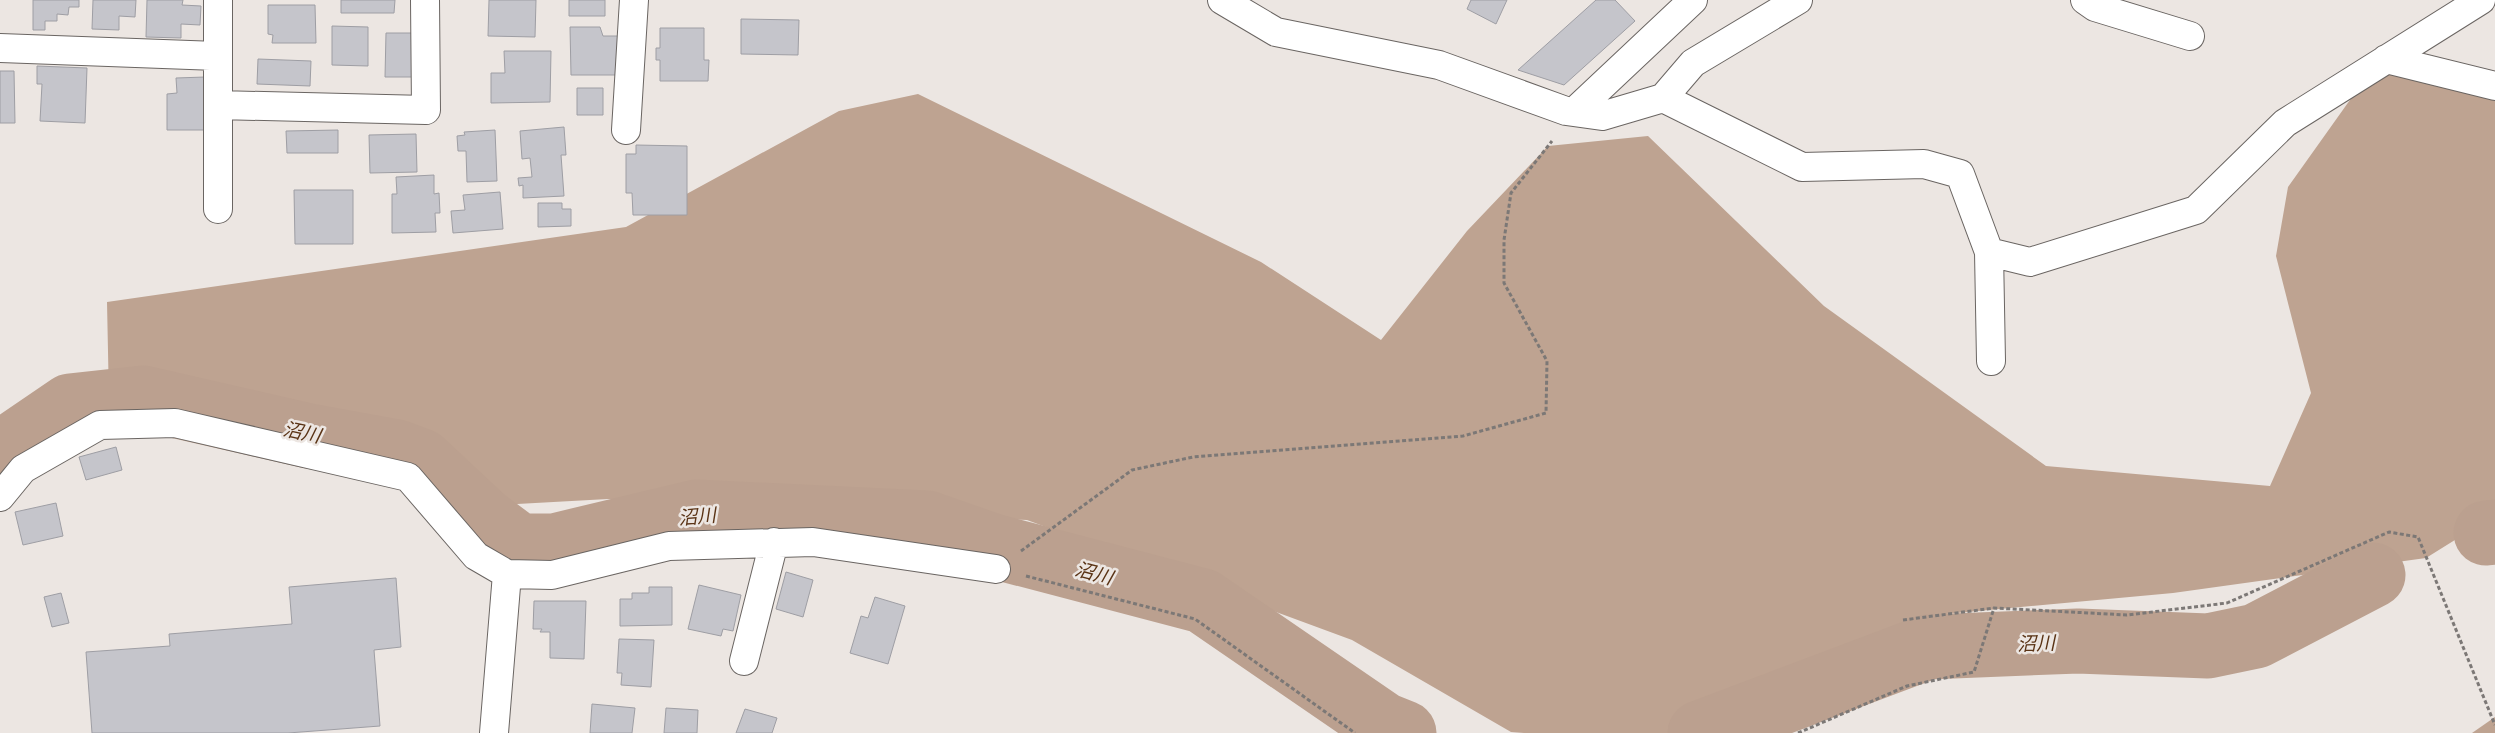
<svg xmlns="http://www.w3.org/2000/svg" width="2495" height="733" font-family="'PT Sans Narrow','Noto Sans JP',sans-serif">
<rect width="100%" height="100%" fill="#ece6e2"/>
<path fill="#bea391" d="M2372 69 2495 91V515L2426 558 2173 593 1946 614 1784 733H1524L1511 732 1352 640 1027 520 608 499 499 505 397 452 256 392 109 401 107 302 626 227 839 111 918 94 1261 262 1381 340 1467 231 1548 146 1648 136 1824 306 2046 466 2270 486 2311 393 2276 256 2288 187Z
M2495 717V733H2472Z"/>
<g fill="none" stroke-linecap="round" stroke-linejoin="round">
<path stroke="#bba08f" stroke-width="65" d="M0 458 7 449 70 406 143 398 309 436 397 452 421 461 483 519 519 546H554L696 512 927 523 993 546 1203 601 1384 725 1404 733
M2486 533 2495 532
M1700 733 1928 647 2078 641 2208 646 2256 636 2373 575"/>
</g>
<path fill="#c5c5cb" stroke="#9e9ea4" d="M33 0H79V7H69L68 15 57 14V21H45V30H33Z
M93 0H136L135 17 119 16V30L92 29Z
M147 0H183L182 5 201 6 200 25 181 24V38L146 37Z
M341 0H395L394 13H341Z
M489 0H536L535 37 488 36Z
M569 0H605V16H569Z
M1471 0H1507L1496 24 1467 9Z
M1596 0H1615L1635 21 1564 85 1518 70Z
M268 5H315L316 43H272L273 35 268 34Z
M741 19 799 20 798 55 741 54Z
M332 26 368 27V66L332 65Z
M570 27H600L603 36H620V75H571Z
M660 28H704V60H709L708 81H660V60H656V48H660Z
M386 33H413V77H385Z
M504 51H551L550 102 491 103V73H505Z
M258 59 311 61 310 86 257 84Z
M37 66 87 68 85 123 40 121 42 84H37Z
M0 71H14L15 123H0Z
M205 77V130H167V94L177 93 176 78Z
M577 88H603V115H577Z
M564 127 566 155H561L564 196 523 198V185L519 186 518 178 532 177 530 158 522 159 520 131Z
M338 130V153H287L286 131Z
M495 130 497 181 467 182 466 151H458L457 136 465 135 464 132Z
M416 134 417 172 370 173 369 135Z
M636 145 687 146V215H633L632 193H626V154H636Z
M434 175V194L439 193 440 213H435L436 232 392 233V194H397L396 177Z
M294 190H353V244H295Z
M500 192 503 229 453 233 451 211 465 210 463 195Z
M538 203H562V209H571V226L538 227Z
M116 447 122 470 86 480 79 457Z
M56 503 63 536 23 545 15 512Z
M786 572 813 580 803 617 776 609Z
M396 578 401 647 374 650 380 726 288 733H92L86 652 170 646 169 634 292 624 289 587Z
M699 585 741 595 733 631 723 629 721 636 688 629Z
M649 587H672V625L620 626V599H632V593H649Z
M61 593 69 623 52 627 44 597Z
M875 597 905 606 888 664 850 653 861 616 868 618Z
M534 601H586L584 659 550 658V632H540L542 629H533Z
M619 639 654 640 651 687 621 685 622 673H617Z
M592 704 635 708 632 733H590Z
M666 708 698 710 697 733H664Z
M745 709 777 718 772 733H736Z"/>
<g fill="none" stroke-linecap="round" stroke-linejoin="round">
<g stroke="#6a6562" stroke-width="30">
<path id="minor" d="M1222 0 1276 32 1439 65 1566 111 1602 116 1663 98 1693 63 1798 0
M2085 0 2095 7 2190 36
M0 48 217 56
M2386 59 2495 86
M1663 98 1802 167 1924 164 1960 174 1989 252 2030 262 2196 210 2285 123 2481 0
M218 105 426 110 425 0
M1574 112 1693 0
M626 130 634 0
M218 209V0
M1989 252 1991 361
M0 497 23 469 100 425 175 423 408 477 476 556 507 574 552 575 669 546 813 542 996 569
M744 661 774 542
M494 733 507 574"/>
</g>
<path stroke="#7c7876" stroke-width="3" stroke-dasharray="4 2.5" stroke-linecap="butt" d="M1021 551 1132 470 1193 457 1463 436 1546 413 1547 361 1504 283V240L1511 193 1552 141
M1026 576 1195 619 1355 733
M1903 620 1994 608 2127 615 2227 603 2389 532 2418 537 2495 725
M1798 733 1907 686 1974 672 1994 608"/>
<use href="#minor" stroke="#fff" stroke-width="28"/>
</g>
<g text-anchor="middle" stroke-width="5" stroke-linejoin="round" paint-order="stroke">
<g font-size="19" font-style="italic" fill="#5a3315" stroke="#ece6e2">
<text transform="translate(302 432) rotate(12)" y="7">沼川</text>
<text transform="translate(697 516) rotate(-5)" y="7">沼川</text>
<text transform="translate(1094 573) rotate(15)" y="7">沼川</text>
<text transform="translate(2036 643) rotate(-2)" y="7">沼川</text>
</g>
</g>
</svg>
